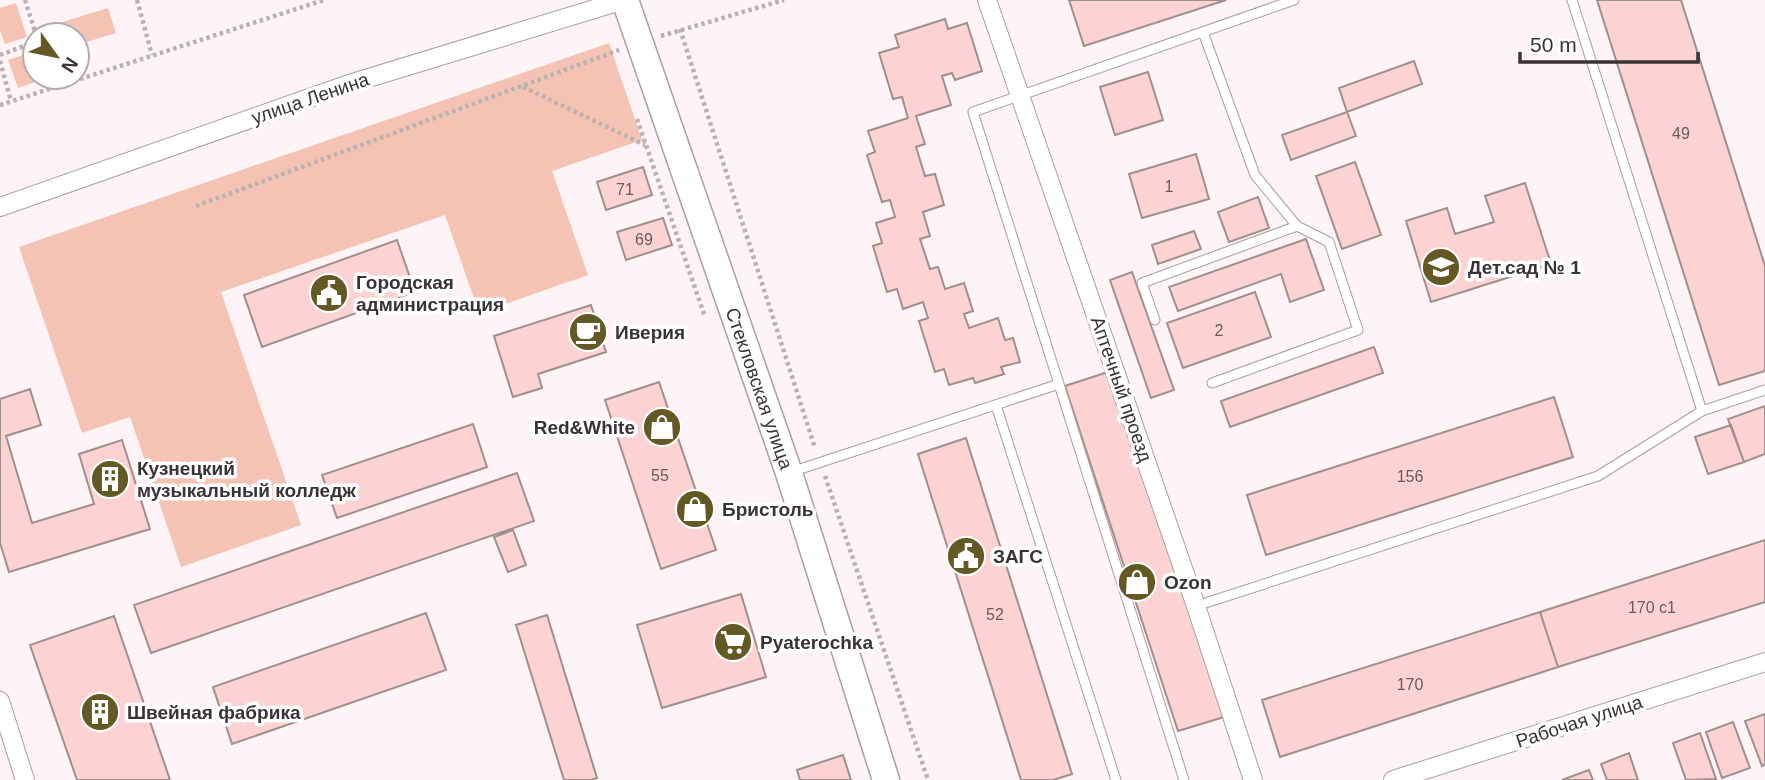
<svg xmlns="http://www.w3.org/2000/svg" width="1765" height="780" font-family="Helvetica,sans-serif">
<rect width="100%" height="100%" fill="#fef3f6"/>
<path fill="#f5c3b3" d="M16 3 27 37 5 44 0 30V8Z
M108 8 116 33 77 45V35H63L59 23Z
M609 43 642 140 552 171 588 275 479 313 445 215 221 292 301 525 181 567 130 417 82 433 19 247Z
M32 52 35 77 41 80 18 88 8 60Z"/>
<path fill="#fcd3d2" stroke="#a18f8e" stroke-width="2" d="M1069 0H1226L1084 46Z
M1597 0H1681L1765 266V371L1719 385Z
M945 19 948 29 967 23 982 71 955 80 952 73 942 76 951 105 916 116 925 144 916 147 925 176 935 174 944 205 923 212 930 236 920 239 930 269 938 267 945 289 964 283 973 311 964 314 969 328 998 318 1005 340 1013 338 1020 362 1001 367 1004 374 975 383 973 378 949 385 944 369 935 372 919 321 928 318 923 302 903 309 897 289 887 292 873 246 882 243 876 223 895 217 890 200 882 202 867 155 875 152 868 131 908 118 902 97 893 99 879 53 899 47 895 35Z
M1414 61 1422 84 1347 112 1339 88Z
M1148 72 1163 120 1115 135 1100 87Z
M1347 112 1356 136 1291 160 1282 135Z
M1196 154 1209 199 1142 218 1129 174Z
M1355 162 1381 235 1342 249 1316 176Z
M643 167 652 195 606 210 597 182Z
M1525 183 1551 264 1431 302 1406 221 1447 208 1455 234 1494 222 1485 196Z
M1258 197 1269 228 1229 242 1218 212Z
M663 218 672 245 626 260 617 232Z
M1194 231 1201 249 1158 264 1152 245Z
M1306 239 1324 290 1290 302 1281 274 1178 311 1169 287Z
M397 240 415 292 262 347 244 295Z
M1132 272 1174 390 1151 398 1110 280Z
M1255 292 1271 337 1183 368 1167 323Z
M591 305 606 352 538 374 542 388 513 397 494 336Z
M1374 347 1383 373 1230 427 1221 401Z
M1111 371 1224 717 1178 731 1065 386Z
M659 382 716 550 661 569 605 400Z
M30 389 41 425 6 436 32 523 94 504 79 454 122 440 150 529 9 572 0 543V399Z
M1554 397 1573 457 1266 555 1247 495Z
M1765 406V454L1744 462 1728 419Z
M473 424 487 467 337 518 322 475Z
M1731 425 1744 462 1708 474 1695 437Z
M966 438 1072 774 1053 780H1021L918 454Z
M517 473 534 521 151 653 134 605Z
M513 530 526 565 508 572 494 537Z
M1765 540V602L1558 667 1540 612Z
M741 594 766 677 662 708 637 625Z
M1540 612 1558 667 1280 757 1262 700Z
M426 613 446 670 232 744 213 687Z
M547 615 597 778 591 780H564L516 625Z
M114 616 170 780H77L30 645Z
M1765 714V765L1762 766 1745 721Z
M1733 722 1750 768 1722 778 1706 732Z
M1700 733 1716 779 1686 780 1673 743Z
M1629 753 1638 780H1607L1601 764Z
M843 755 851 780H800L797 770Z
M1589 770 1593 780H1562Z"/>
<g fill="none" stroke-linecap="round" stroke-linejoin="round">
<g stroke="#ae9da1" stroke-width="11">
<path id="lane" d="M1572 0 1702 411 1765 390
M1203 32 1255 175 1297 226 1329 242 1358 330 1212 383
M1155 320 1142 283 1297 226
M996 405 1116 780
M791 472 1059 384
M1196 606 1598 476 1702 411
M1184 780 973 112 1294 0"/>
</g>
<g stroke="#ae9da1" stroke-width="20">
<path id="street" d="M987 0 1196 606 1253 780
M0 207 352 83 624 0
M0 701 25 780
M1393 780 1765 662"/>
</g>
<g stroke="#ae9da1" stroke-width="29">
<g id="secondary">
<path id="s1" d="M625 0 789 473 886 780"/>
</g>
</g>
<path stroke="#bab1b3" stroke-width="4.5" stroke-dasharray="3.5 3.5" stroke-linecap="butt" d="M25 0 36 35
M137 0 152 55
M680 29 815 448
M661 36 784 0
M0 55 35 42
M0 61 11 101
M50 77 53 88
M523 87 645 145
M0 105 324 0
M637 119 705 317
M196 206 619 50
M825 476 928 780"/>
<use href="#lane" stroke="#fff" stroke-width="9"/>
<use href="#street" stroke="#fff" stroke-width="18"/>
<use href="#secondary" stroke="#fff" stroke-width="26"/>
</g>
<defs>
<g id="school-disc" transform="scale(2.0125)"><circle r="9.5" fill="#645824" stroke="#fff"/><path d="M0-5L7-2L0 1L-7-2ZM-4 1L0 2.5L4 1V4Q0 6-4 4Z" fill="#fff"/></g>
<g id="civic-disc" transform="scale(2.0125)"><circle r="9.5" fill="#645824" stroke="#fff"/><path d="M-.6-6.5H3V-4.5H.6V-3L4-1V1h2V6H-6V1h2V-1L-.6-3ZM-1.2 2.5V6h2.4V2.5Z" fill="#fff"/></g>
<g id="cafe-disc" transform="scale(2.0125)"><circle r="9.5" fill="#645824" stroke="#fff"/><path d="M-5.5-4.5H6V0H3Q3 3.5 0 3.5H-2.5Q-5.5 3.5-5.5 0ZM3-3.2v2h1.7v-2ZM-6 4.5H4V6H-6Z" fill="#fff"/></g>
<g id="shop-disc" transform="scale(2.0125)"><circle r="9.5" fill="#645824" stroke="#fff"/><path d="M-5-2.5h2.3a2.7 3.5 0 0 1 5.4 0H5L5.5 6h-11ZM-1.5-2.5h3a1.5 2.3 0 0 0-3 0Z" fill="#fff"/></g>
<g id="building-disc" transform="scale(2.0125)"><circle r="9.5" fill="#645824" stroke="#fff"/><path d="M-4-6H4V6H1V3H-1V6H-4ZM-2.5-4.3h1.7v1.8h-1.7ZM.8-4.3h1.7v1.8H.8ZM-2.5-1h1.7V.8h-1.7ZM.8-1h1.7V.8H.8Z" fill="#fff"/></g>
<g id="supermarket-disc" transform="scale(2.0125)"><circle r="9.5" fill="#645824" stroke="#fff"/><path d="M-6-5.5h2.5l.6 2H6L4.5 2H-2.5L-4.4-4H-6ZM-1.5 3.2a1.3 1.3 0 1 0 .1 0ZM3 3.2a1.3 1.3 0 1 0 .1 0Z" fill="#fff"/></g>
</defs>
<g fill-rule="evenodd">
<use href="#school-disc" x="1441" y="267"/>
<use href="#civic-disc" x="329" y="293"/>
<use href="#cafe-disc" x="588" y="332"/>
<use href="#shop-disc" x="662" y="427"/>
<use href="#building-disc" x="110" y="479"/>
<use href="#shop-disc" x="695" y="509"/>
<use href="#civic-disc" x="966" y="556"/>
<use href="#shop-disc" x="1137" y="582"/>
<use href="#supermarket-disc" x="733" y="642"/>
<use href="#building-disc" x="100" y="712"/>
</g>
<g text-anchor="middle" stroke-width="7" stroke-linejoin="round" paint-order="stroke">
<g font-size="16" fill="#6a5b5c">
<text x="1681" y="139">49</text>
<text x="1169" y="192">1</text>
<text x="625" y="195">71</text>
<text x="644" y="245">69</text>
<text x="1219" y="336">2</text>
<text x="660" y="481">55</text>
<text x="1410" y="482">156</text>
<text x="1652" y="613">170 с1</text>
<text x="995" y="620">52</text>
<text x="1410" y="690">170</text>
</g>
<g font-size="19" fill="#3a3335" stroke="#fff">
<text transform="translate(310 98) rotate(-19)" y="7">улица Ленина</text>
<text dy="7" stroke="none"><textPath href="#s1" startOffset="411">Стекловская улица</textPath></text>
<text transform="translate(1122 389) rotate(71)" y="7">Аптечный проезд</text>
<text transform="translate(1579 721) rotate(-18)" y="7">Рабочая улица</text>
</g>
<g font-size="19" font-weight="bold" fill="#3a3335" stroke="#fff" text-anchor="start">
<text x="1468" y="274">Дет.сад № 1</text>
<text x="356" y="289">Городская<tspan x="356" dy="22">администрация</tspan></text>
<text x="615" y="339">Иверия</text>
<text x="635" y="434" text-anchor="end">Red&amp;White</text>
<text x="137" y="475">Кузнецкий<tspan x="137" dy="22">музыкальный колледж</tspan></text>
<text x="722" y="516">Бристоль</text>
<text x="993" y="563">ЗАГС</text>
<text x="1164" y="589">Ozon</text>
<text x="760" y="649">Pyaterochka</text>
<text x="127" y="719">Швейная фабрика</text>
</g>
</g>
<g transform="translate(56 56) rotate(123)"><circle r="33" fill="#ffffff" stroke="#b0adae" stroke-width="2"/>
<path d="M0-5L12 26L0 18L-12 26Z" fill="#645824"/>
<text y="-10" font-size="19" font-weight="bold" text-anchor="middle" fill="#3a3335">N</text>
</g>
<path d="M1520 52v10h178v-10" fill="none" stroke="#3a3335" stroke-width="3.5"/>
<text x="1530" y="52" font-size="21" fill="#3a3335" stroke="#ffffff" stroke-width="5" paint-order="stroke">50 m</text>
</svg>
